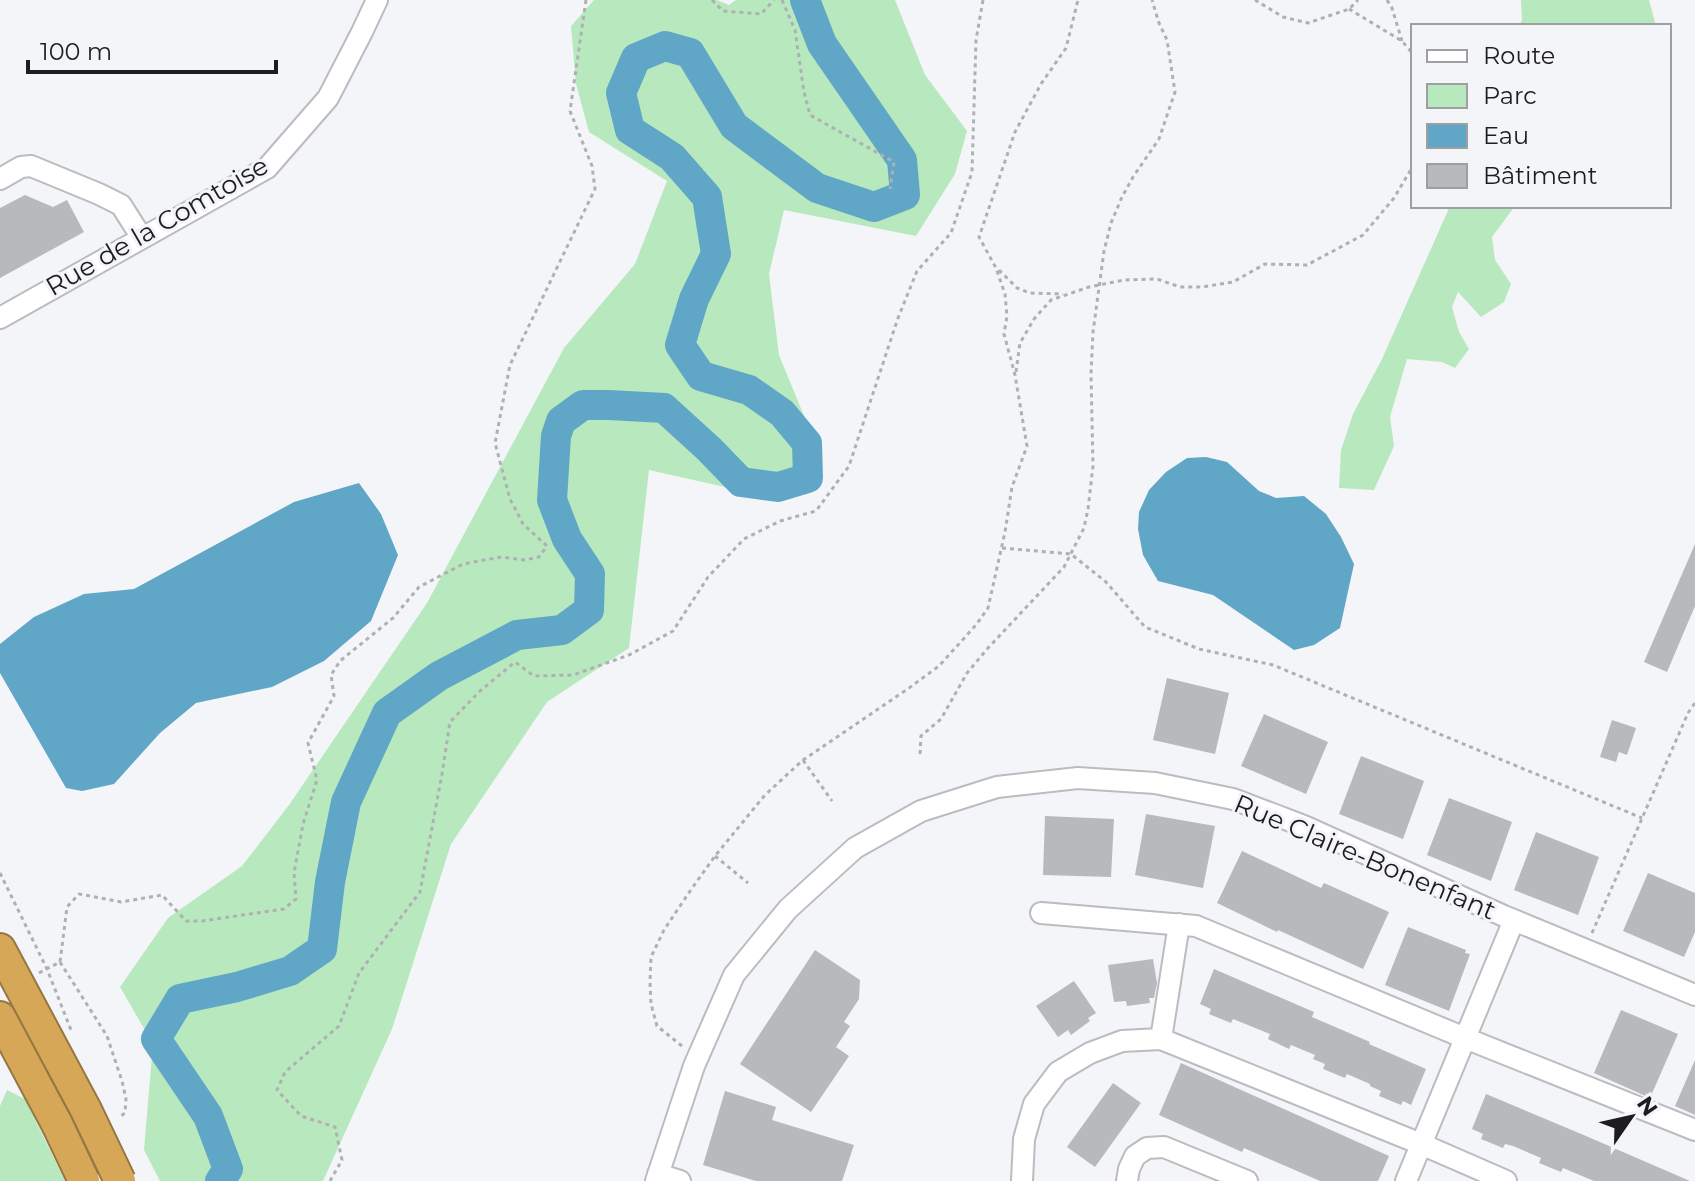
<svg xmlns="http://www.w3.org/2000/svg" width="1695" height="1181" font-family="Montserrat,sans-serif">
<rect width="100%" height="100%" fill="#f4f5f8"/>
<path fill="#b8e8be" d="M594 0H717L729 5 736 0H895L925 75 967 131 955 174 916 236 784 210 769 274 779 355 818 450 779 499 649 470 629 648 547 702 451 844 392 1029 323 1181H160L144 1150 153 1044 120 987 168 918 242 866 289 805 427 603 564 348 635 264 667 181 589 132 576 84 571 26Z
M1521 0H1649L1655 22 1652 26H1519L1522 20Z
M1450 206H1515L1492 237 1495 260 1511 284 1504 302 1481 317 1458 292 1452 307 1459 332 1469 349 1455 368 1442 362 1407 359 1390 417 1394 446 1374 490 1339 488 1341 450 1353 414 1382 359Z
M7 1090 25 1099 65 1181H0V1106Z"/>
<path fill="#60a6c7" d="M1206 457 1227 462 1259 491 1276 498 1304 496 1326 514 1341 537 1354 564 1340 628 1314 645 1294 650 1213 595 1158 581 1143 555 1138 529 1139 512 1149 490 1166 472 1187 458Z
M359 483 381 514 398 555 371 621 324 661 272 687 196 703 160 733 114 784 82 791 66 788 0 673V644L34 617 84 594 134 589 294 502Z"/>
<g fill="none" stroke-linecap="round" stroke-linejoin="round">
<path stroke="#60a6c7" stroke-width="30" d="M220 1181 228 1169 208 1116 156 1039 180 999 237 987 290 971 322 949 330 882 346 802 387 713 439 676 517 635 562 630 589 610 590 574 567 539 552 500 556 436 561 421 583 405H609L664 408 709 449 741 482 778 487 808 478 807 443 782 413 749 390 701 376 680 345 694 299 716 254 707 197 672 157 630 130 621 93 636 58 665 46 690 53 734 126 817 188 874 207 905 195 902 160 822 44 805 0"/>
</g>
<path fill="#b8b9bc" d="M25 195 53 207 67 200 84 232 0 278V208Z
M1695 544V606L1667 672 1644 662Z
M1167 678 1229 693 1215 754 1153 740Z
M1264 714 1328 742 1306 794 1241 766Z
M1612 720 1636 728 1627 755 1619 752 1616 762 1600 757Z
M1361 756 1424 781 1403 839 1339 814Z
M1449 798 1512 822 1491 881 1427 855Z
M1146 814 1215 826 1203 888 1135 875Z
M1045 816 1114 819 1111 877 1043 875Z
M1536 832 1599 857 1578 915 1514 890Z
M1242 851 1321 888 1324 883 1389 912 1363 969 1278 930 1277 932 1217 903Z
M1648 873 1695 893V932L1684 957 1623 931Z
M1408 927 1466 950 1465 953 1470 954 1449 1011 1385 985Z
M815 950 860 980 859 999 844 1022 850 1026 836 1047 849 1056 811 1112 740 1064Z
M1153 959 1157 983 1154 998H1149L1150 1003 1127 1006 1126 1001 1114 1002 1108 965Z
M1214 969 1314 1012 1312 1017 1370 1042 1369 1044 1426 1069 1411 1105 1403 1101 1401 1105 1379 1096 1381 1091 1370 1086V1084L1347 1074 1345 1078 1323 1069 1325 1064 1313 1059 1315 1055 1291 1045 1289 1049 1268 1039 1270 1034 1233 1019 1231 1023 1209 1014 1211 1009 1200 1004Z
M1074 981 1096 1013 1088 1018 1090 1021 1071 1035 1068 1030 1058 1037 1036 1006Z
M1621 1010 1678 1034 1650 1098 1594 1073Z
M1695 1060V1115L1675 1106Z
M1181 1063 1389 1156 1378 1181H1320L1244 1148 1242 1152 1159 1115Z
M1113 1083 1141 1103 1095 1167 1067 1147Z
M725 1091 776 1107 772 1120 854 1145 842 1181H756L703 1165Z
M1486 1094 1586 1136 1690 1181H1594L1563 1168 1561 1172 1539 1163 1541 1158 1513 1146 1505 1144 1503 1148 1481 1139 1483 1134 1472 1129Z"/>
<g fill="none" stroke-linecap="round" stroke-linejoin="round">
<g stroke="#bbbcbf" stroke-width="24">
<path id="minor" d="M0 179 21 167 31 166 99 194 121 205 142 238
M0 318 267 168 328 98 362 32 377 0
M1041 913 1196 926 1465 1038 1695 1130
M1161 1039 1179 924
M658 1174 680 1181
M656 1181 694 1066 734 975 788 909 855 848 921 811 997 787 1078 778 1155 783 1233 799 1304 826 1504 916 1695 995
M1022 1181 1024 1139 1034 1104 1058 1072 1090 1053 1122 1041 1161 1039 1421 1144 1506 1181
M1127 1181 1129 1169 1135 1156 1147 1148 1164 1147 1247 1181
M1406 1181 1514 920"/>
</g>
<g stroke="#957743" stroke-width="34">
<path id="highway" d="M0 949 86 1110
M0 1017 57 1124"/>
</g>
<path stroke="#b0b0b3" stroke-width="3" stroke-dasharray="4 4" stroke-linecap="butt" d="M712 0 723 11 761 14 774 0
M782 0 795 30 804 92 810 115 894 162 890 189
M1255 0 1283 17 1308 23 1349 9 1358 0
M1387 0 1392 8 1402 41
M1349 9 1402 41 1413 54
M999 270 1017 288 1030 293 1063 294
M1016 372 1020 343 1034 319 1051 300 1089 287 1124 280 1157 279 1180 287H1202L1233 282 1265 264 1307 265 1363 235 1394 198 1413 166
M1002 548 1071 554 1106 582 1145 627 1199 649 1273 665 1642 818
M920 754 921 736 941 719 967 673 988 648 1064 567 1084 528 1088 509 1093 466 1091 374 1093 332 1104 251 1111 223 1122 197 1133 177 1159 139 1175 92 1167 40 1159 23 1152 0
M803 760 832 801
M715 856 748 883
M0 873 47 969 71 1030
M1592 933 1688 713 1695 703
M60 962 107 1036 122 1081 126 1099 125 1113 121 1116
M39 973 60 962 67 907 79 894 121 902 162 895 186 921H202L284 909 296 899 294 873 303 824 317 780 308 743 334 696 331 675 340 661 393 618 419 587 463 564 501 557 525 560 539 557 547 546 523 524 510 499 495 443 510 365 595 189 592 166 570 111 586 0
M682 1046 657 1026 651 1004 650 982 651 957 664 930 688 894 715 856 765 795 803 760 909 688 939 666 976 625 988 608 1005 532 1012 487 1027 446 1015 375 1004 334 1007 316 1005 294 996 268 979 237 1015 132 1041 84 1066 48 1078 0
M330 1181 342 1160 335 1127 301 1116 277 1090 285 1072 339 1026 359 973 420 892 442 774 450 722 480 691 515 662 534 676 573 675 629 655 673 631 708 577 744 539 780 521 816 511 849 466 898 318 917 271 951 233 972 172 976 40 983 0"/>
<use href="#minor" stroke="#fff" stroke-width="20"/>
<use href="#highway" stroke="#d6a757" stroke-width="30"/>
<g stroke="#957743" stroke-width="34" stroke-linecap="butt">
<path id="highway-bridge" d="M86 1110 120 1181
M57 1124 84 1181"/>
</g>
<use href="#highway-bridge" stroke="#d6a757" stroke-width="30"/>
</g>
<g text-anchor="middle" stroke-width="6" stroke-linejoin="round" paint-order="stroke">
<g font-size="26" fill="#1d1d1f" stroke="#f4f5f8">
<text transform="translate(157 226) rotate(-30)" y="9">Rue de la Comtoise</text>
<text transform="translate(1365 857) rotate(23)" y="9">Rue Claire-Bonenfant</text>
</g>
</g>
<rect x="1411" y="24" width="260" height="184" fill="#f4f5f8" stroke="#9e9fa1" stroke-width="2"/>
<rect x="1427" y="50" width="40" height="12" fill="#ffffff" stroke="#9e9fa1" stroke-width="2"/>
<text x="1483" y="64" font-size="24" fill="#1d1d1f">Route</text>
<rect x="1427" y="84" width="40" height="24" fill="#b8e8be" stroke="#9e9fa1" stroke-width="2"/>
<text x="1483" y="104" font-size="24" fill="#1d1d1f">Parc</text>
<rect x="1427" y="124" width="40" height="24" fill="#60a6c7" stroke="#9e9fa1" stroke-width="2"/>
<text x="1483" y="144" font-size="24" fill="#1d1d1f">Eau</text>
<rect x="1427" y="164" width="40" height="24" fill="#b8b9bc" stroke="#9e9fa1" stroke-width="2"/>
<text x="1483" y="184" font-size="24" fill="#1d1d1f">Bâtiment</text>
<g transform="translate(1631 1117) rotate(56)" stroke="#f4f5f8" stroke-width="6" paint-order="stroke">
<path d="M0-6L14 30L0 20L-14 30Z" fill="#1d1d1f"/>
<text y="-12" font-size="22" font-weight="bold" text-anchor="middle" fill="#1d1d1f">N</text>
</g>
<path d="M28 60v12h248v-12" fill="none" stroke="#1d1d1f" stroke-width="4"/>
<text x="40" y="60" font-size="24" fill="#1d1d1f" stroke="#f4f5f8" stroke-width="6" paint-order="stroke">100 m</text>
</svg>
